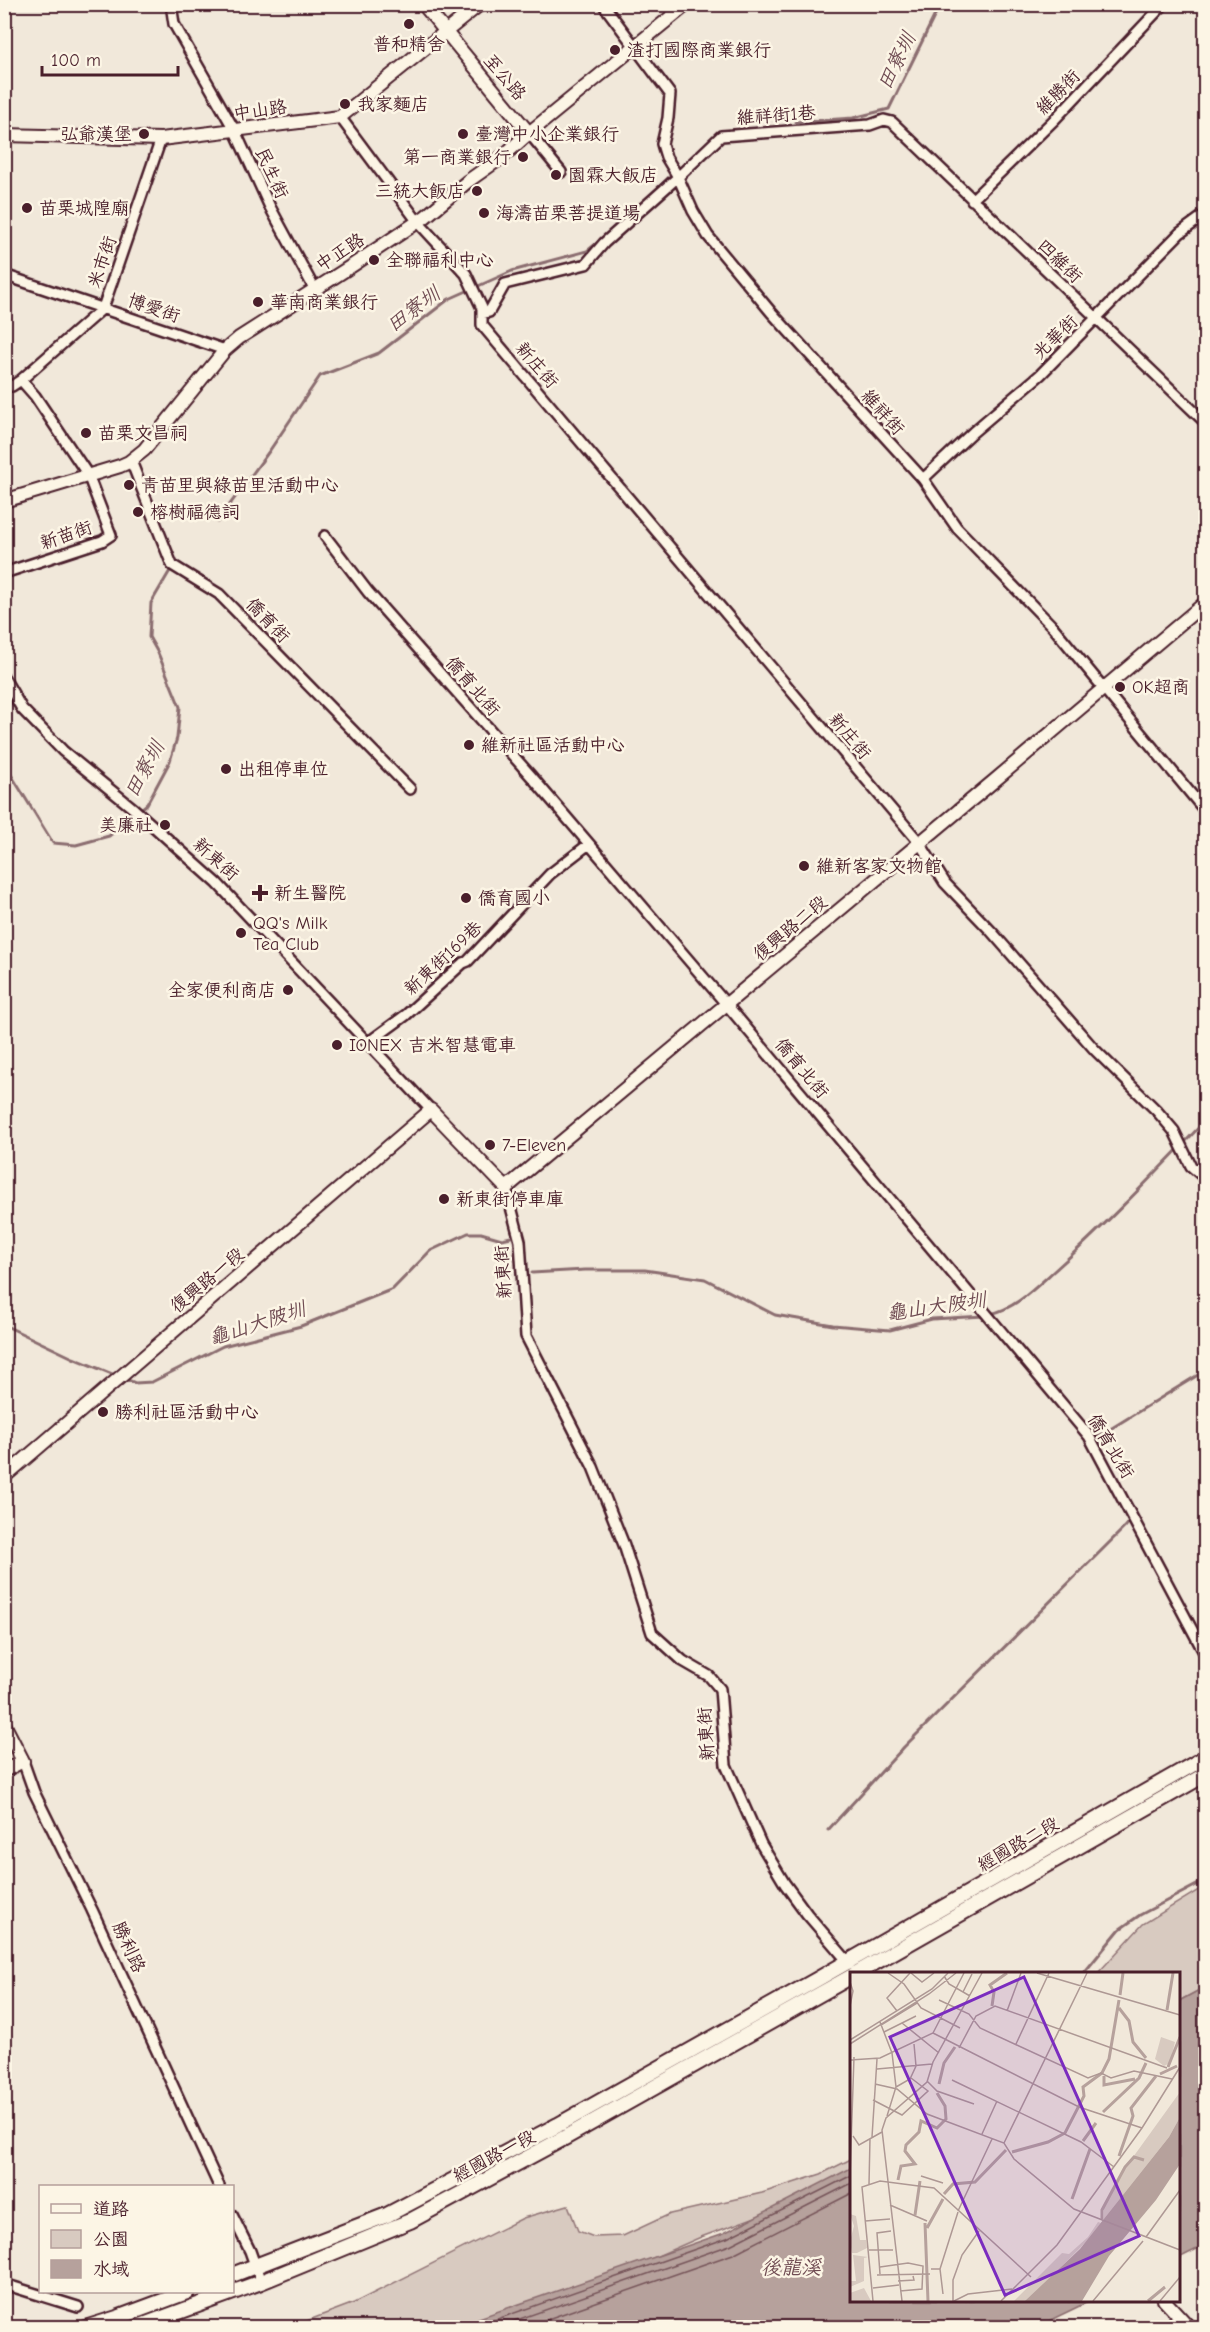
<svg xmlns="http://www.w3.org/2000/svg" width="1210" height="2332" font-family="'Comic Neue','LXGW WenKai TC',sans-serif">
<rect width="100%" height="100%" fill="#f1e8da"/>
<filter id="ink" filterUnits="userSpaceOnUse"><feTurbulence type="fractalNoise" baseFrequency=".0167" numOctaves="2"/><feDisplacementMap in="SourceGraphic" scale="12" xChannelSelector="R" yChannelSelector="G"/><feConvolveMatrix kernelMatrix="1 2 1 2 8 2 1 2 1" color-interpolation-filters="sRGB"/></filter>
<g filter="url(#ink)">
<path fill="#d8cac0" stroke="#917476" stroke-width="1.5" d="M1205 1886V1987L1179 2001 1178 1974H1097L1143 1924Z
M851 2159V2171L791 2204 701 2237 520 2316 502 2327 288 2328 354 2303 523 2218 568 2205 578 2231 594 2237 623 2236 670 2214 762 2193 821 2174Z"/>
<path fill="#b6a19c" stroke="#8b6d6f" stroke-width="1.5" d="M1205 1987V2245L1179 2258V2001Z
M851 2168 852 2300 1090 2301 1034 2328 453 2327 724 2233Z"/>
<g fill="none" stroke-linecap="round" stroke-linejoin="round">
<path stroke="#755358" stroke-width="1.5" d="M472 2328 727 2238 852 2175
M494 2328 730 2245 852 2183
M522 2328 733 2254 852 2193"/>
<path stroke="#8b6d6f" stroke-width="3" d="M796 122 853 118 889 109 935 15 934 4
M645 201 673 173
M217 522 270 450 320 376 379 353 449 299 512 271 587 251 602 239
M4 770 10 773 53 843 76 845 109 836 147 804 170 761 177 738 180 707 158 653 149 637 151 603 171 569
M532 1273 585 1270H645L705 1279 775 1315 833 1325 890 1330 932 1319 984 1316
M990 1314C1015 1309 1035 1288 1054 1271 1107 1224 1156 1172 1206 1120
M4 1325 73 1358 117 1376
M123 1378 135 1383 152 1382 223 1346 301 1326 393 1289 430 1251 468 1233H481L502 1239 511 1237
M1094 1439 1206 1370
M828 1830 904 1747 1126 1526 1135 1513
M1083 1974 1120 1929 1140 1915 1206 1880"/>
<g stroke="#4a1f2b" stroke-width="14">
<path id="street" d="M171 4 174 24 235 131 270 207 315 290
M603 4 670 94 668 118 662 144 666 157 678 177 693 211 708 236 771 312 923 479 957 528 1053 627 1206 812
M340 117 418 222 466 274 482 308V325L919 842 945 883 991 931 1095 1050 1157 1111 1174 1131 1191 1166 1206 1179
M529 133 561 172
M972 200 1055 119 1164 4
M4 275 225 350
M483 313 489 312 505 284 586 264 604 243 678 177 721 136 870 125 884 120 892 122 1206 423
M4 386H12L21 380 103 308 161 139
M131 461 172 565 219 594 410 789
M923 479 973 432 1040 375 1180 233 1206 214
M325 536 368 592 531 776 727 1005 1089 1436 1206 1656
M4 573 102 541 111 535 88 475 35 396 21 380
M4 678 22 709 63 751 134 809 217 883 431 1110
M369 1042 406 1015 463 963 468 961 550 874 589 844
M506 1188 520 1241 526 1336 593 1467 624 1545 652 1633 683 1661 709 1676 720 1689 726 1765 761 1844 785 1884 807 1914 850 1964
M23 1761 34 1792 92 1910 219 2186
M232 2215 250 2251 261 2282
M4 2284 78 2307"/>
</g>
<g stroke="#4a1f2b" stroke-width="16">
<path id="secondary" d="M423 4 529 133
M4 135 161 139 340 117 480 4
M4 501 120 466 129 462 144 450 225 350 239 338 353 265 425 217 468 181 502 157 529 133 687 4
M4 1477 431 1110 506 1188 994 781 1206 602
M4 1724 23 1761 4 1771
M1164 2300 1190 2328"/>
</g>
<g stroke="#4a1f2b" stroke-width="18">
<path id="primary" d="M855 1974 1206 1774
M232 2275 387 2215 558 2125 816 1980 1206 1757
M85 2328 117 2318 187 2292
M135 2328 261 2282 410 2221 566 2137 852 1976"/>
</g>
<use href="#street" stroke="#fcf5e5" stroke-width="9"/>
<use href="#secondary" stroke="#fcf5e5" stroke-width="12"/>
<use href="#primary" stroke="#fcf5e5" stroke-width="14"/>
</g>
</g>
<g fill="#4a1f2b" stroke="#fcf5e5" stroke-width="2">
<circle cx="409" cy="24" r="6"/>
<circle cx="615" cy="50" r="6"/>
<circle cx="345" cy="104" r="6"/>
<circle cx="144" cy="134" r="6"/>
<circle cx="463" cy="134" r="6"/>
<circle cx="523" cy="157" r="6"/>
<circle cx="556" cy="175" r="6"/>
<circle cx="477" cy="191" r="6"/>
<circle cx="27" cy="208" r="6"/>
<circle cx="484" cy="213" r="6"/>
<circle cx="374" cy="260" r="6"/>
<circle cx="258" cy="302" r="6"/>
<circle cx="86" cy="433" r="6"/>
<circle cx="129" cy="485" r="6"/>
<circle cx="138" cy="512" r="6"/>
<circle cx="1120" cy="687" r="6"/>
<circle cx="469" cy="745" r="6"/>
<circle cx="226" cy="769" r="6"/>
<circle cx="165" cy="825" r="6"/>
<circle cx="804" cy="866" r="6"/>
<path d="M257 884h6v6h6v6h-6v6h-6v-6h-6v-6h6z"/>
<circle cx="466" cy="898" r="6"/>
<circle cx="241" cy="933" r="6"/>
<circle cx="288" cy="990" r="6"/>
<circle cx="337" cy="1045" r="6"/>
<circle cx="490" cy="1145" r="6"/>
<circle cx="444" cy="1199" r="6"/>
<circle cx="103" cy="1412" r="6"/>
</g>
<g text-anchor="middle" stroke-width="5" stroke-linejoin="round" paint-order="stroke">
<g font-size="18" fill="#4a1f2b" stroke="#fcf5e5" text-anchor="start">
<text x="409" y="50" text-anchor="middle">普和精舍</text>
<text x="627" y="56">渣打國際商業銀行</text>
<text x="357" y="110">我家麵店</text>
<text x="132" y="140" text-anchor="end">弘爺漢堡</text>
<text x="475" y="140">臺灣中小企業銀行</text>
<text x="511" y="163" text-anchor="end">第一商業銀行</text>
<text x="568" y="181">園霖大飯店</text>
<text x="465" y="197" text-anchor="end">三統大飯店</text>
<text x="39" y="214">苗栗城隍廟</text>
<text x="496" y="219">海濤苗栗菩提道場</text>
<text x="386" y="266">全聯福利中心</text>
<text x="270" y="308">華南商業銀行</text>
<text x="98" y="439">苗栗文昌祠</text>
<text x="141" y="491">青苗里與綠苗里活動中心</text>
<text x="150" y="518">榕樹福德詞</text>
<text x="1132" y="693">OK超商</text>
<text x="481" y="751">維新社區活動中心</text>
<text x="238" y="775">出租停車位</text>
<text x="153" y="831" text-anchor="end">美廉社</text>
<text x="816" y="872">維新客家文物館</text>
<text x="274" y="899">新生醫院</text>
<text x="478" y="904">僑育國小</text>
<text x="253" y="929">QQ's Milk<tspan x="253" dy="21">Tea Club</tspan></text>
<text x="276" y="996" text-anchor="end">全家便利商店</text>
<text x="349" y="1051">IONEX 吉米智慧電車</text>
<text x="502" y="1151">7-Eleven</text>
<text x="456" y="1205">新東街停車庫</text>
<text x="115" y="1418">勝利社區活動中心</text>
</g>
<g font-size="18" fill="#4a1f2b" stroke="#fcf5e5">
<text transform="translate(505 77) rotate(50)" y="6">至公路</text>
<text transform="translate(1058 92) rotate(-46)" y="6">維勝街</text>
<text transform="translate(260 110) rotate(-8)" y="6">中山路</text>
<text transform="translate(776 115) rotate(-4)" y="6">維祥街1巷</text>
<text transform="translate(272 173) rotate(65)" y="6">民生街</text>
<text transform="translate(340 252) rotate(-33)" y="6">中正路</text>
<text transform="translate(1060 261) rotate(44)" y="6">四維街</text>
<text transform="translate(102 262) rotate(-71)" y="6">米市街</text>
<text transform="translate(154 308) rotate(19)" y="6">博愛街</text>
<text transform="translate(1055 337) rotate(-44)" y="6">光華街</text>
<text transform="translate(537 365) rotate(49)" y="6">新庄街</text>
<text transform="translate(883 412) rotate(48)" y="6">維祥街</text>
<text transform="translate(66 535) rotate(-19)" y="6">新苗街</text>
<text transform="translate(268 620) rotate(46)" y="6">僑育街</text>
<text transform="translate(473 686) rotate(49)" y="6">僑育北街</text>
<text transform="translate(850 736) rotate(50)" y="6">新庄街</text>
<text transform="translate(216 859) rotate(42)" y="6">新東街</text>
<text transform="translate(790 928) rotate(-40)" y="6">復興路二段</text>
<text transform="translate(443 958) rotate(-43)" y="6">新東街169巷</text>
<text transform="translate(802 1068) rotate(50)" y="6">僑育北街</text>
<text transform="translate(503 1272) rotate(-94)" y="6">新東街</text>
<text transform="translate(207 1280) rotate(-40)" y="6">復興路一段</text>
<text transform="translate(1111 1446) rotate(59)" y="6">僑育北街</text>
<text transform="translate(706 1734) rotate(-94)" y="6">新東街</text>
<text transform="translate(1018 1844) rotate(-30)" y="6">經國路二段</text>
<text transform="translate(129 1947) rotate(65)" y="6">勝利路</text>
<text transform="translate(494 2156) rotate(-28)" y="6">經國路一段</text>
</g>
<g font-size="20" font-style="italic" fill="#704c53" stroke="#fcf5e5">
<text transform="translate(896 61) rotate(-64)" y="7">田寮圳</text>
<text transform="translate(413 309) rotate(-37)" y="7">田寮圳</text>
<text transform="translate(144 769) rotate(-62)" y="7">田寮圳</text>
<text transform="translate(936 1306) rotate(-8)" y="7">龜山大陂圳</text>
<text transform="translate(257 1323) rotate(-18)" y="7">龜山大陂圳</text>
<text x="791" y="2274">後龍溪</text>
</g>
</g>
<g transform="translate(850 1972)">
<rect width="330" height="330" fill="#f1e8da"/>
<path d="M311 65 325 70 320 91 314 94 305 87ZM330 120V145L319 165 254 247V236L273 199ZM0 242 6 244 10 268H16L17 276 7 281H2L0 269 4 254ZM248 250 251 251 236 270 177 329H164L212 281 219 282 238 265ZM3 283 18 285 14 286V309L0 315V309H6ZM14 316 21 329H0V321Z" fill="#d8cac0"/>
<path d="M330 145V192L306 228 259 284 232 329H175L230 277 319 165Z" fill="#b6a19c"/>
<path fill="none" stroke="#b6a19c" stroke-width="3" d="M270 23 273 1M142 34 144 20 140 13 157 1M269 36 279 49 283 70 296 86M317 38 323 1M318 95 330 65M310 102 327 94M254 104V113L285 107M89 112 94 91 105 75M253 140 289 106 296 91M233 169 246 151M162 180 198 170 215 161 234 124 233 115 252 101 259 87 269 28M269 184 283 144 281 136 306 104M48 208 51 194 65 192 55 179 56 173 69 160 71 149 87 156 96 147 95 134 87 121M94 222 103 212 125 210 156 178M222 227 240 177M65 243 70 209M252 247V238L275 195 284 185 294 188M75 251 78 329M77 256 93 227M298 329 315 315"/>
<path fill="none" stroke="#ae9894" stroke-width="1.5" d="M38 1 54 12 71 36 110 56M61 1 72 10 84 1M187 1 330 43M94 4 99 12 120 24M0 10 3 19 0 34M113 20 122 2M89 28 119 42 130 56 238 106 251 101 261 106 284 99 322 107M47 39 37 26 60 1M157 39 171 1M30 50 42 81 46 115 37 144M52 51 89 81M31 53 67 31M34 60 66 44M83 61 229 135 292 156M0 68 82 17 98 1M0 72 79 22 106 1M166 72 199 1M109 76 126 44 145 34 317 96M0 88 30 86 83 61 114 1M27 97 82 92M102 108 231 170 264 195M77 109 87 119 124 132M25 112 47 117 77 142 154 171 164 187 224 237 330 278M46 115 60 107 66 94 64 72M23 128 52 143 78 119 61 106M132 162 147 129M3 164 9 173 32 160M22 165 27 87M154 171 237 1M0 204 4 85M71 204 93 211M19 212 20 166M40 233 77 249M108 239 142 167M15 249 40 247M296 265 330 218M19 278H43M30 295 58 291 73 294 72 317 50 319M81 297H90L93 322M90 297 108 240M30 302 27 261 41 259M27 303 80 302M48 309 64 308 63 304M23 316 49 313M23 329 12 215 30 209 84 216 181 305M52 329 32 158 36 146 77 110 83 90 132 1M103 329V308L112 283 129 259M104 329 118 322 162 317M151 329 207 273 292 156 330 95M243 329 293 269M310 329 330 305"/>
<path fill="#7b2cbf" fill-opacity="0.15" stroke="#7b2cbf" stroke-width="3" d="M174 5 289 264 155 323 40 65Z"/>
<rect width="330" height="330" fill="none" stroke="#4a1f2b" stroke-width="3"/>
</g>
<rect width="1210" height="2332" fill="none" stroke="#fcf5e5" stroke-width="24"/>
<rect x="12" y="12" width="1186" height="2308" fill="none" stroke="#4a1f2b" stroke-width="2" filter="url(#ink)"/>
<rect x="39" y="2185" width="195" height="108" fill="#fcf5e5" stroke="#b59f9b" stroke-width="1.5"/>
<rect x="51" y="2204" width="30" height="9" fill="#fcf5e5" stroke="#b59f9b" stroke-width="1.5"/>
<text x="93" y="2215" font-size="18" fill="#4a1f2b">道路</text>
<rect x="51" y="2230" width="30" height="18" fill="#d8cac0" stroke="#b59f9b" stroke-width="1.5"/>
<text x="93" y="2245" font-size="18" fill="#4a1f2b">公園</text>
<rect x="51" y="2260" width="30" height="18" fill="#b6a19c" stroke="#b59f9b" stroke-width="1.5"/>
<text x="93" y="2275" font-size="18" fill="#4a1f2b">水域</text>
<path d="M42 66v9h136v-9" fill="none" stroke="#4a1f2b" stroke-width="3"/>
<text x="51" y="66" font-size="18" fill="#4a1f2b" stroke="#fcf5e5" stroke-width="4.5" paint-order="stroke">100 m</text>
</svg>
